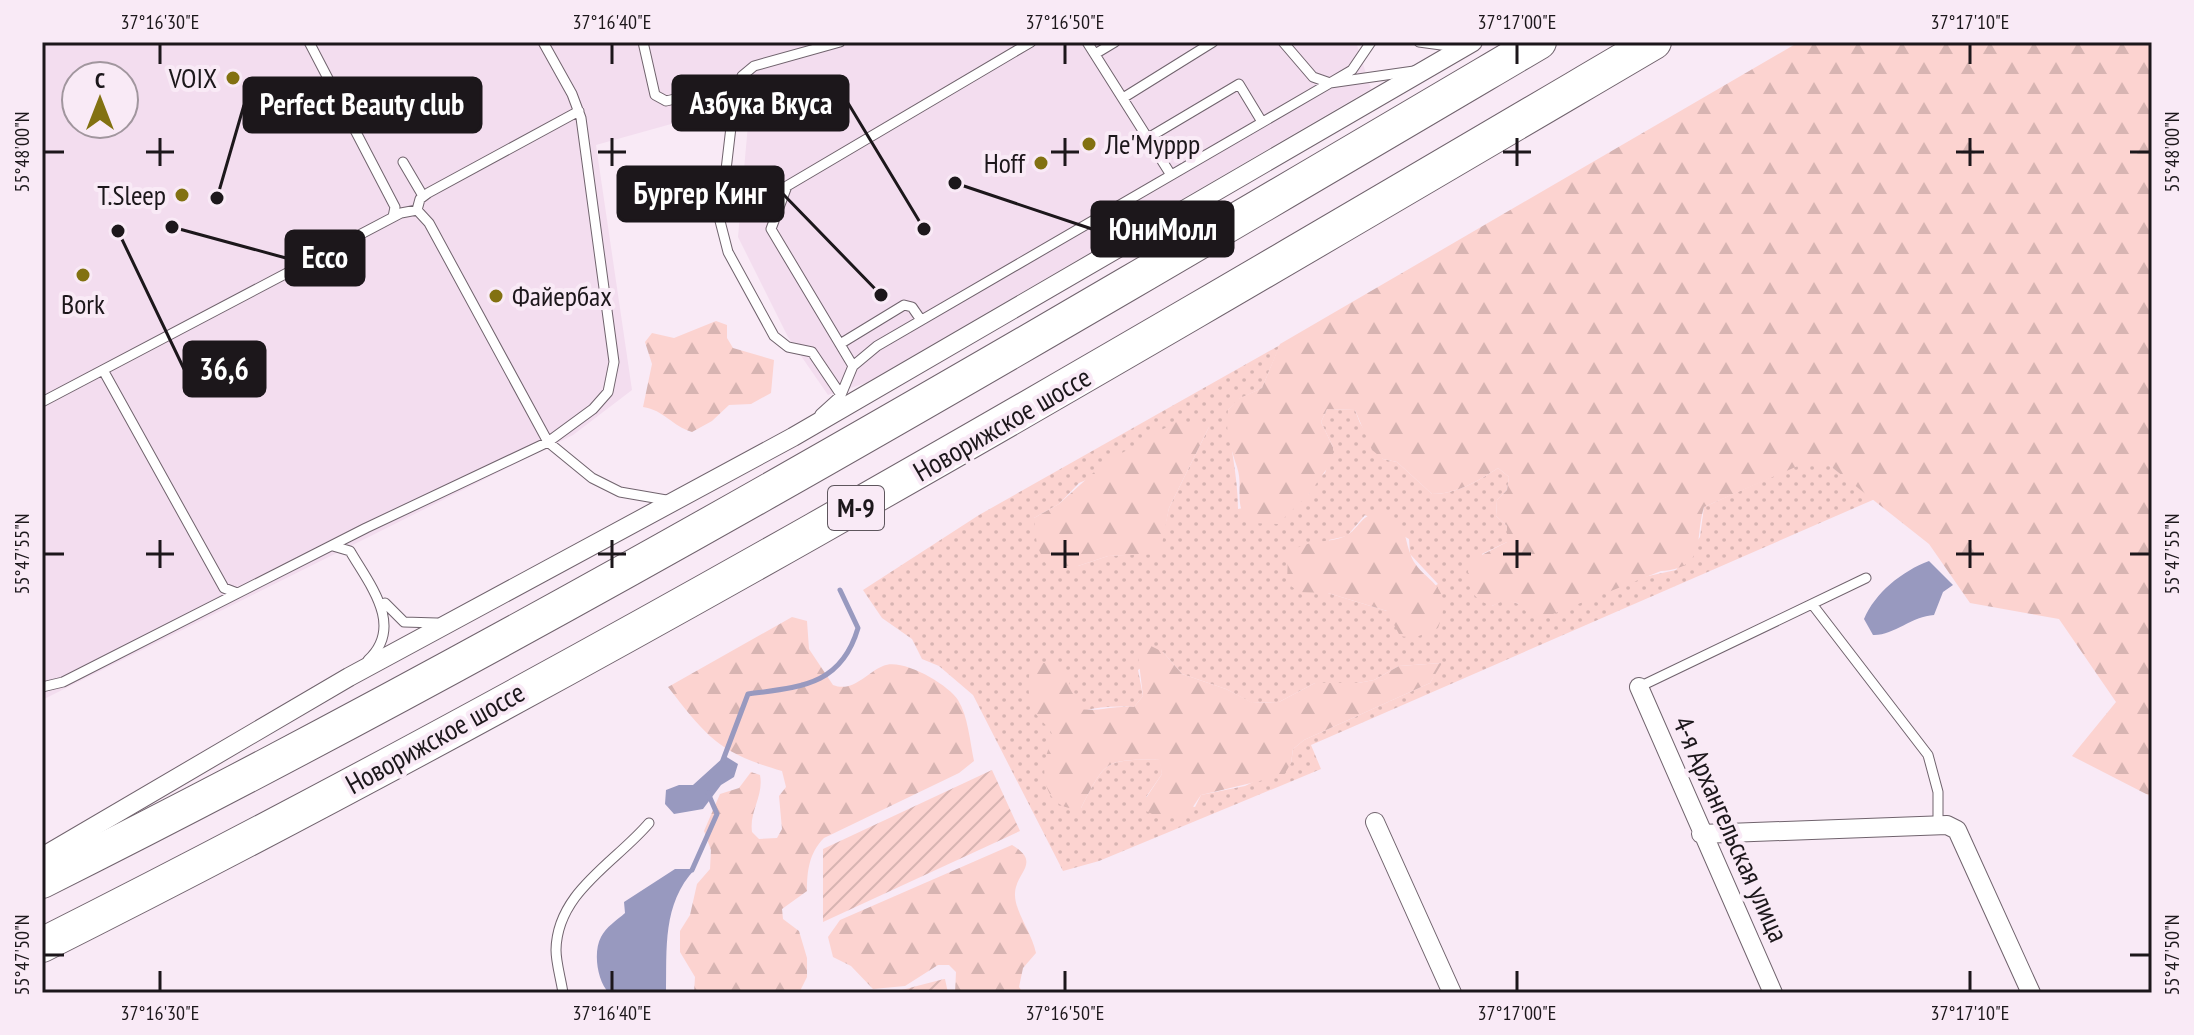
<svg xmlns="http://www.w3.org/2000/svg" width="2194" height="1035" font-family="'PT Sans Narrow',sans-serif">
<defs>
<pattern id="grass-dots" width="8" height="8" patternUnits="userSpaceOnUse" patternTransform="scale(2)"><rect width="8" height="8" fill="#fcd3d0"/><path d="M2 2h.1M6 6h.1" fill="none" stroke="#d7b4b2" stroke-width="1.8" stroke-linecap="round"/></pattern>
<pattern id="forest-firs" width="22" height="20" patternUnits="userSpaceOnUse" patternTransform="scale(2)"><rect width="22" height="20" fill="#fcd3d0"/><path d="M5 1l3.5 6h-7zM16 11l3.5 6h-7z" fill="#d7b4b2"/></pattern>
<pattern id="garden-furrows" width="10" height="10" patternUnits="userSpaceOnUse" patternTransform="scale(2)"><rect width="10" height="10" fill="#fcd3d0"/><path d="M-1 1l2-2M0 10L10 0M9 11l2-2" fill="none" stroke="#d7b4b2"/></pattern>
</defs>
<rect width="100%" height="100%" fill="#f9eaf6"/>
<path fill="#f3ddef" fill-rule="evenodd" d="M42 42H1356L1371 89 866 383 828 395 788 337 738 237 750 102 596 145 632 390 573 435 42 700ZM76 76H124V124H76Z"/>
<path fill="url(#grass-dots)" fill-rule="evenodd" d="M1280 345 1262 388 1239 399 1228 410C1229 445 1238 474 1238 509L1309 494 1314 482 1325 473 1333 447 1321 422 1327 409 1355 410 1360 423 1383 459 1397 462 1432 494C1457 494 1478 481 1498 468L1509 477 1507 490 1497 500 1496 516 1507 526V542L1482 554 1492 606 1505 599 1519 604 1676 570 1700 537 1704 507 1800 464 1829 465 1875 499 1311 745 1321 769 1099 861 1063 871 973 695 939 666 922 659 912 639 882 618 863 590 979 515ZM1209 427 1169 508 1159 553 1108 556 1078 566 1034 518 1059 504 1079 483ZM1365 515 1409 539 1410 554 1438 584 1387 611 1328 593 1329 540 1347 536ZM1163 652 1182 674 1226 689 1252 703 1279 702 1315 683H1358L1374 680 1399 666 1441 663 1430 683 1304 740 1293 749 1291 763 1245 786 1201 795 1195 807 1146 797 1162 774 1160 759C1104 761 1107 758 1081 808L1050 726C1079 709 1100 705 1134 707L1143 696 1138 670Z"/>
<path fill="url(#forest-firs)" d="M1799 42H2152V797L2072 756 2116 702 2059 619 1970 603 1929 544 1829 465H1800L1704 507C1694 539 1708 568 1661 571L1543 618 1529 615 1519 604 1505 600 1492 606C1470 599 1464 583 1470 561L1507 542V526L1496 516 1497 500 1507 490 1509 477 1498 468C1478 481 1457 494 1432 494L1397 462 1383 459 1372 450 1355 410 1327 409 1321 422 1333 447V460L1309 494 1278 524 1248 523C1233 501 1244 489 1237 467 1230 445 1225 433 1228 410L1238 399 1262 388 1280 344Z
M716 321 727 325V338L733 348 774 360 771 393 751 404 729 405 712 421 692 432C672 426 664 410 643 407L652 364 645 342 652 333 674 338Z
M1177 421 1209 427 1169 508 1160 554 1108 556 1078 566H1047L1037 546 1034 518 1059 504 1103 464Z
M1379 512C1408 520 1402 530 1410 553 1419 583 1457 580 1438 628L1414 638 1400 636 1387 611 1328 593 1299 592 1287 583 1288 554C1305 539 1323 544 1343 537 1359 531 1358 516 1379 512Z
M792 617 807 621 809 649 833 685C853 693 866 673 883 666 901 657 948 684 958 700 968 716 970 742 974 761L959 773 824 838C809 853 807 871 807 891L782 909 783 919 799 931 807 958V977L799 993H694L695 977 680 952V931L690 915 697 884 710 869 711 850 704 831 720 794 739 788 751 772 760 775C764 796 749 811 752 832L759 839 777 838 782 829 779 796 786 787 782 771C719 753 707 737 668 687Z
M1151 646 1163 652 1182 674 1226 689 1253 703 1279 702 1315 683H1358L1374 680 1399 666 1442 663 1430 683 1304 740 1293 749 1291 763 1284 775 1201 795 1186 817H1158L1146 811V798L1162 774 1159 759C1104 761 1107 758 1081 808 1042 813 1036 764 1054 739 1050 726 1043 724 1036 714 1026 700 1028 679 1031 663H1051L1064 669 1079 709C1098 712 1114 705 1134 707L1143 696 1138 655Z
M1012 845C1042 863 1016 872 1015 893 1014 911 1032 933 1036 953L1023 968 1019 987 1023 993H955L956 972 949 965H938L905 986 873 989 851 966 833 957 828 937 840 920Z"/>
<path fill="url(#garden-furrows)" d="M992 770 1020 831 823 922V849Z
M945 979 948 993H890L944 979Z"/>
<path fill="#9899bf" d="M1929 561 1953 585 1943 592 1934 615C1912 616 1893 636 1873 635L1864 619C1875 593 1902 571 1929 561Z
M725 756 738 764 734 777 721 785 703 809 674 814 665 804 666 790 679 785H693Z
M675 869H695C662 904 667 949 666 993H609C597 981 593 952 601 937 606 927 617 920 625 913L624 902Z"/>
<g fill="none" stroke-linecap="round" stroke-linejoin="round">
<path stroke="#9899bf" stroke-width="5" d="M723 760 748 694C800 687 841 686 858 628L840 590
M692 870 717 814 708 793"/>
<g stroke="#70636d" stroke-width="11">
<path id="lane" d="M309 42 395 207 393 217
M643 42 655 95 666 101 738 85
M840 42 754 66 742 76 735 93 720 221 728 252 774 336 788 347 812 352 841 395
M1087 42 1171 175
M1283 42 1313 77 1330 83 1414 71
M1419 42 1456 47
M1095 54 1115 42
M1123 98 1213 42
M1148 138 1239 84 1262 122
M403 162 423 196
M417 210 420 199 428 193 579 111
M840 344 904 305 912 307 921 320
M853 366 771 229 787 186 1031 42
M103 370 224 588 237 593
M42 402 401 213 417 210 429 223 548 442 592 478 620 492 672 501
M820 414 841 395 853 366 877 346 1330 83 1352 70 1371 42
M333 546 350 551C369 584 405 626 368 660
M385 603 404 622 437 623
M1812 604 1928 755 1938 792V826
M42 687 63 682 366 528 548 442 593 409 608 392 614 362 581 118 572 94 543 42
M1639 687 1866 578
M563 993C561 979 556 963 556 950 557 892 615 863 649 823"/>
</g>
<g stroke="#70636d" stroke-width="20">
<path id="street" d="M1639 687 1773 993
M1375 822 1452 993
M1701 834 1947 825 1957 830 2031 993
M42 857 349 677 793 437 1473 42"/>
</g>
<g stroke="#70636d" stroke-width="36">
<path id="highway" d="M42 881C553 625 1047 332 1539 42
M42 945C593 668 1123 354 1654 42"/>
</g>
<use href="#lane" stroke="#fff" stroke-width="9"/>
<use href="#street" stroke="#fff" stroke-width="18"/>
<use href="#highway" stroke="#fff" stroke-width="34"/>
</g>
<path fill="none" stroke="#1c171b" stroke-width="3" d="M160 44V64M612 44V64M1065 44V64M1517 44V64M1970 44V64M160 138V166M612 138V166M1065 138V166M1517 138V166M1970 138V166M44 152H64M146 152H174M598 152H626M1051 152H1079M1503 152H1531M1956 152H1984M2130 152H2150M160 540V568M612 540V568M1065 540V568M1517 540V568M1970 540V568M44 554H64M146 554H174M598 554H626M1051 554H1079M1503 554H1531M1956 554H1984M2130 554H2150M44 955H64M2130 955H2150M160 971V991M612 971V991M1065 971V991M1517 971V991M1970 971V991"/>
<g fill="#827111" stroke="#f9eaf6" stroke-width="3">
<circle cx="233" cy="78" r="8"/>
<circle cx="1089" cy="144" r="8"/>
<circle cx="1041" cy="163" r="8"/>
<circle cx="182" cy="195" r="8"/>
<circle cx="83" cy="275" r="8"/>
<circle cx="496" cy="296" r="8"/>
</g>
<g text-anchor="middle" stroke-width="8" stroke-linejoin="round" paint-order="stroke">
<rect fill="#f9eaf6" stroke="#5e565d" stroke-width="2" x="828" y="486" width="56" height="44" rx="6"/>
<g font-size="26" font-weight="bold" fill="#1c171b">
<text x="856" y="517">М-9</text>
</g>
<g font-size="28" fill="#1c171b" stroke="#f9eaf6" text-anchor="end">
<text x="217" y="88">VOIX</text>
<text x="1105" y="154" text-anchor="start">Ле'Муррр</text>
<text x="1025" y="173">Hoff</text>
<text x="166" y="205">T.Sleep</text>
<text x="512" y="306" text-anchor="start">Файербах</text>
<text x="83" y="314" text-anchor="middle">Bork</text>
</g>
<g font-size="28" fill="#1c171b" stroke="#f9eaf6">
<text transform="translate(1002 424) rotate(-30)" y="10">Новорижское шоссе</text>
<text transform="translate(435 738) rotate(-29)" y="10">Новорижское шоссе</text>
<text transform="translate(1731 829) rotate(66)" y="10">4-я Архангельская улица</text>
</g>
</g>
<path fill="none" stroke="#1c171b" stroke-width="3" d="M924 229L848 103M217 198L244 105M881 295L783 194M955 183L1092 229M172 227L286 258M118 231L184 369"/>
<g fill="#1c171b" stroke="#f9eaf6" stroke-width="3">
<circle cx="924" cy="229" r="8"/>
<circle cx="217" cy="198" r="8"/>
<circle cx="881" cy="295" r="8"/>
<circle cx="955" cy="183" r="8"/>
<circle cx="172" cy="227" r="8"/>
<circle cx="118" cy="231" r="8"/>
</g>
<g fill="#1c171b" stroke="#1c171b" stroke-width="3">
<rect x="673" y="76" width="175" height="54" rx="8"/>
<rect x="244" y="78" width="237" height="54" rx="8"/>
<rect x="618" y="167" width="165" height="54" rx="8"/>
<rect x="1092" y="202" width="141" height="54" rx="8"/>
<rect x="286" y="231" width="78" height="54" rx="8"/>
<rect x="184" y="342" width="81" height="54" rx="8"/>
</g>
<g font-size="30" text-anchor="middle" font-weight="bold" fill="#fff">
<text x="761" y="114">Азбука Вкуса</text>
<text x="362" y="115">Perfect Beauty club</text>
<text x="700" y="204">Бургер Кинг</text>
<text x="1163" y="240">ЮниМолл</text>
<text x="325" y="268">Ecco</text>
<text x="224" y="380">36,6</text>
</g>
<rect width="2194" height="1035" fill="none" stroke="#f9eaf6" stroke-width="88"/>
<g transform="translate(100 100)"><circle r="38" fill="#f9eaf6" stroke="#a1969e" stroke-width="2"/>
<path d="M0-6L14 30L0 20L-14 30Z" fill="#827111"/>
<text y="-12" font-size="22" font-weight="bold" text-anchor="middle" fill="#1c171b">С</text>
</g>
<rect x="44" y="44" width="2106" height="947" fill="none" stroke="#1c171b" stroke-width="3"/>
<g font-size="20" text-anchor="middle" fill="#1c171b">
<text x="160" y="29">37°16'30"E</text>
<text x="612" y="29">37°16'40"E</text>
<text x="1065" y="29">37°16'50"E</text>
<text x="1517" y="29">37°17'00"E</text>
<text x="1970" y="29">37°17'10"E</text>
<text transform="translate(22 152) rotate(-90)" y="7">55°48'00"N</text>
<text transform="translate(2172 152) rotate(-90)" y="7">55°48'00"N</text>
<text transform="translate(22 554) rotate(-90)" y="7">55°47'55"N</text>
<text transform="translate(2172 554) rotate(-90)" y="7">55°47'55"N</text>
<text transform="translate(22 955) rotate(-90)" y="7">55°47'50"N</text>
<text transform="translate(2172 955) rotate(-90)" y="7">55°47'50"N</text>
<text x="160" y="1020">37°16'30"E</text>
<text x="612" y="1020">37°16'40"E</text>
<text x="1065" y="1020">37°16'50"E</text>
<text x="1517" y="1020">37°17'00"E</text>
<text x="1970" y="1020">37°17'10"E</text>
</g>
</svg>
